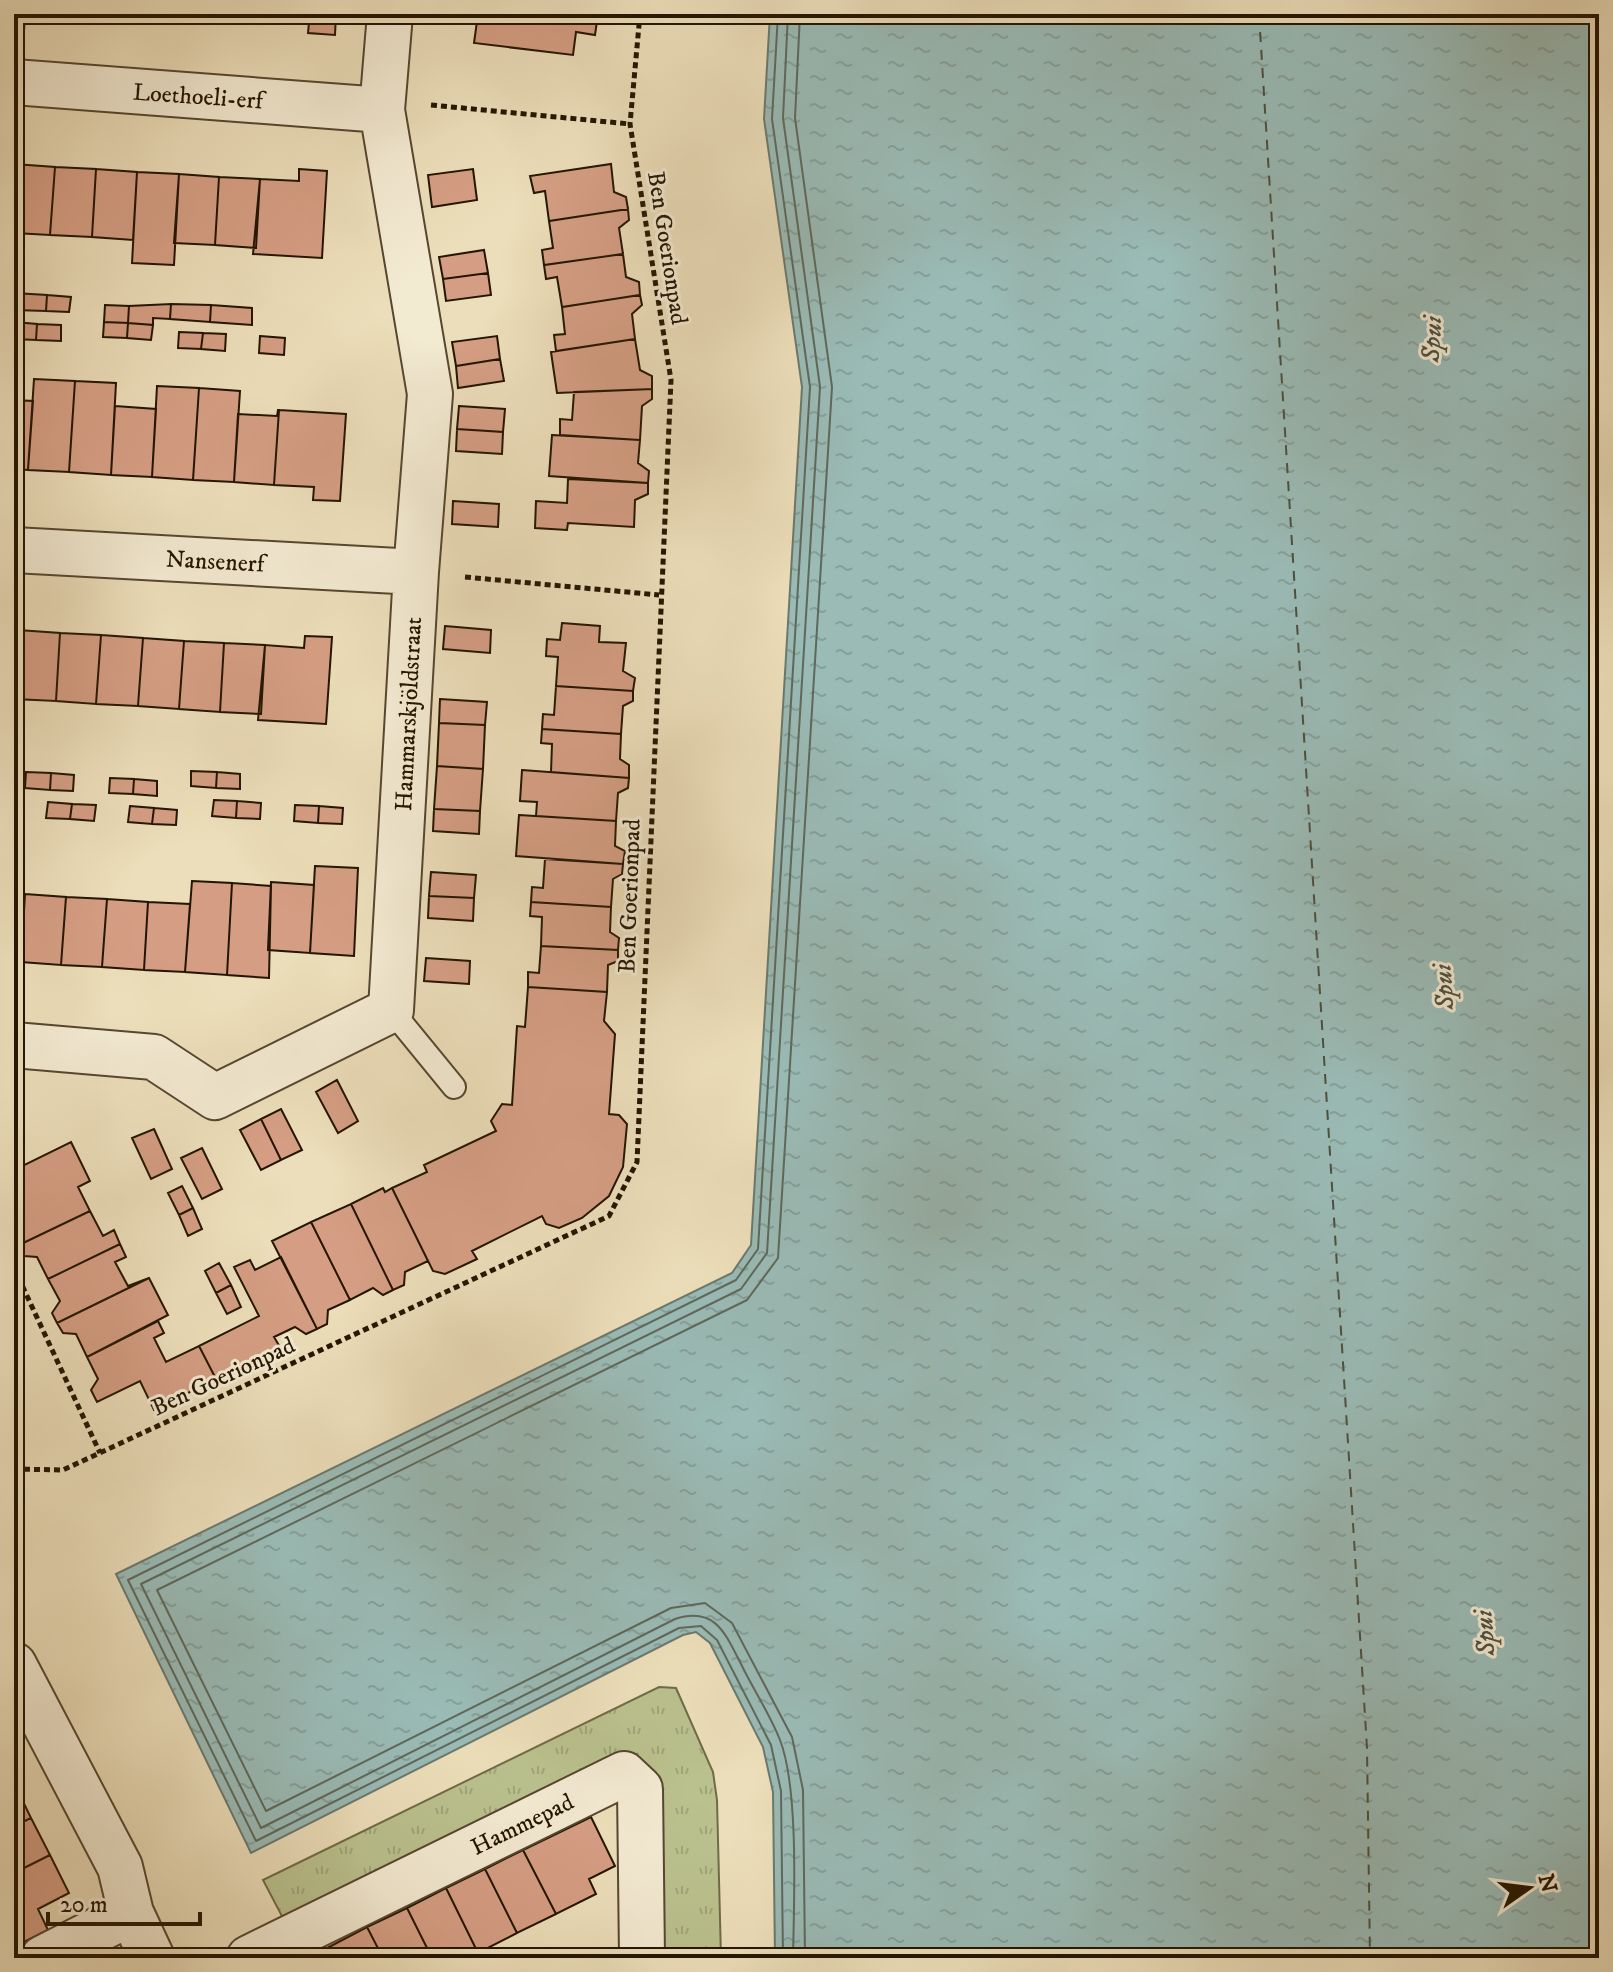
<svg xmlns="http://www.w3.org/2000/svg" width="1613" height="1972" font-family="'IM FELL DW Pica',serif">
<defs>
<pattern id="grass-tufts" width="24" height="20" patternUnits="userSpaceOnUse" patternTransform="scale(2)"><rect width="24" height="20" fill="#bac18e"/><path d="M3 7l-1-3M5 7V3M7 7l1-3M15 17l-1-3M17 17v-4M19 17l1-3" fill="none" stroke="#a0a579"/></pattern>
<pattern id="water-ripples" width="26" height="14" patternUnits="userSpaceOnUse" patternTransform="scale(2)"><rect width="26" height="14" fill="#9abbb6"/><path d="M2 4q2-2 4 0t4 0M15 11q2-2 4 0t4 0" fill="none" stroke="#85a09b"/></pattern>
</defs>
<rect width="100%" height="100%" fill="#ecdeba"/>
<filter id="stains"><feTurbulence type="fractalNoise" baseFrequency=".0025" numOctaves="4"/><feColorMatrix values="0 0 0 0 .2 0 0 0 0 .09 0 0 0 0 .02 0 0 0 .5 -.17"/></filter>
<radialGradient id="worn" r=".72"><stop offset=".6" stop-color="#630" stop-opacity="0"/><stop offset="1" stop-color="#630" stop-opacity=".3"/></radialGradient>
<path fill="url(#grass-tufts)" stroke="#6f6b48" stroke-width="2" d="M659 1687 676 1688 713 1772 717 1800 721 1958H649L652 1784 637 1754 285 1922 263 1880Z"/>
<path fill="url(#water-ripples)" stroke="#6b796e" stroke-width="2" d="M770 14H1599V1958H775L773 1792 763 1747 710 1643 696 1632 683 1635 251 1853 116 1574 732 1273 751 1245 802 387 764 119Z"/>
<g fill="none" stroke-linecap="round" stroke-linejoin="round">
<path stroke="#5f685c" stroke-width="2" d="M778 14 772 119 810 387 758 1249 736 1280 128 1580 256 1841 679 1628 701 1626 717 1640 771 1745 781 1791 783 1958
M788 14 783 118 820 387 767 1253 741 1289 141 1584 261 1828 675 1619C715 1606 725 1633 741 1664 753 1689 770 1714 780 1740 799 1789 794 1902 793 1958
M800 14 795 118 832 387 778 1258 747 1300 157 1590 266 1811 671 1608 705 1603 732 1623 792 1737 803 1790 805 1958"/>
<path stroke="#4d4f40" stroke-width="2" stroke-dasharray="10 8" stroke-linecap="butt" d="M1259 14 1367 1748 1370 1958"/>
</g>
<path fill="#d59e84" stroke="#241501" stroke-width="2" d="M14 14H25L24 31 14 30Z
M270 14H336L335 35 308 33 309 22 270 19Z
M478 14H598L595 35 576 32 573 55 474 43Z
M14 164 55 167 50 235 14 233Z
M611 164 614 192 626 197 628 209 549 221 545 191 534 193 530 176Z
M55 167 96 169 92 237 50 235Z
M96 169 137 172 133 240 92 237Z
M299 169 327 171 322 258 253 254 260 179 299 181Z
M473 169 477 200 432 207 428 175Z
M137 172 179 174 174 265 132 263Z
M179 174 219 177 215 245 174 243Z
M219 177 260 179 256 248 215 245Z
M628 209 629 220 619 228 623 254 544 265 542 250 553 248 549 221Z
M484 250 488 273 443 279 439 257Z
M623 254 626 277 639 282 640 295 562 307 557 277 546 279 544 265Z
M488 273 491 295 446 301 443 279Z
M14 293 47 295 46 311 14 310Z
M47 295 71 297 69 312 46 311Z
M640 295 642 305 632 314 635 339 556 351 554 335 565 334 562 307Z
M171 304 211 305 210 322 170 319Z
M171 304 170 319 153 318V325L128 323 129 306Z
M105 305 129 306 128 323 104 322Z
M211 305 252 308V325L210 322Z
M14 322 37 324 36 340 14 339Z
M104 322 128 323 127 338 103 337Z
M128 323 153 325 151 340 127 338Z
M37 324 61 325V341L36 340Z
M179 332 203 333 201 349 178 348Z
M203 333 226 334 225 351 201 349Z
M260 336 285 338 284 355 259 353Z
M497 336 500 359 456 366 452 342Z
M635 339 640 370 652 376V389L557 393 551 352Z
M500 359 504 381 458 388 456 366Z
M34 379 75 381 69 472 28 470Z
M75 381 116 383 111 475 69 472Z
M157 386 199 388 193 480 152 477Z
M199 388 240 391 234 482 193 480Z
M652 389V399L642 406 640 440 560 435V419L572 420 574 392Z
M14 400 33 401 28 470 14 469Z
M115 406 156 409 152 477 111 475Z
M459 406 505 409 503 432 457 429Z
M278 410H279L274 485 234 482 238 414 277 416Z
M279 410 346 414 340 501 313 500 314 487 274 485Z
M457 429 503 432 502 454 456 451Z
M552 435 640 440 638 463 649 471 648 483 549 476Z
M568 479 648 483V494L635 500 634 527 568 523 567 530 535 528 536 501 567 503Z
M453 501 499 504 498 527 452 524Z
M562 623 600 626 599 642 626 643 623 671 635 678 633 691 556 686 558 657 546 656 547 639 560 640Z
M445 626 491 630 490 653 443 649Z
M18 630 60 633 56 701 14 699Z
M60 633 101 635 96 704 56 701Z
M101 635 143 638 138 706 96 704Z
M305 636 332 637 326 724 258 720 265 645 304 648Z
M143 638 184 641 179 709 138 706Z
M184 641 224 643 220 712 179 709Z
M224 643 265 645 261 714 220 712Z
M556 686 633 691V701L623 706 621 734 542 729 543 714 554 715Z
M440 699 487 702 485 725 439 723Z
M439 723 485 725 483 769 437 766Z
M542 729 621 734 620 759 629 765V778L551 772 552 744 541 743Z
M437 766 483 769 480 811 434 809Z
M522 770 629 778 628 788 618 793 616 821 536 816 537 802 520 801Z
M191 771 217 772 216 788 191 786Z
M26 772 51 773 50 790 25 788Z
M217 772 240 774V789L216 788Z
M51 773 74 775 73 791 50 790Z
M110 778 134 779 133 794 109 793Z
M134 779 157 781V796L133 794Z
M214 800 237 801 236 818 212 816Z
M237 801 261 803 260 819 236 818Z
M48 802 72 804 70 819 46 818Z
M72 804 96 805 94 821 70 819Z
M295 805 319 806 318 823 294 821Z
M130 806 154 808 152 824 128 822Z
M319 806 343 808 342 824 318 823Z
M154 808 177 810 176 825 152 824Z
M434 809 480 811 479 834 433 831Z
M519 815 616 821 615 846 625 851 623 864 516 856Z
M545 859 623 864 622 874 613 879 611 907 531 902 532 887 543 888Z
M315 866 358 868 354 956 310 953Z
M431 872 476 875 474 898 429 896Z
M192 881 232 883 227 975 185 972Z
M271 882 314 885 310 953 268 950Z
M232 883 271 886 269 978 227 975Z
M14 894H25L21 962H14Z
M25 894 66 897 61 965 21 962Z
M429 896 474 898 473 921 428 918Z
M66 897 107 899 102 967 61 965Z
M107 899 148 902 144 970 102 967Z
M148 902 190 904 185 972 144 970Z
M531 902 611 907 610 932 619 938 618 950 541 946 542 917 530 916Z
M541 946 618 950V961L608 965 607 992 528 987V972L539 973Z
M426 958 470 961 469 984 424 981Z
M528 987 607 992 604 1021 615 1034 609 1114 619 1115 627 1124 623 1167 609 1196 582 1218 559 1228 546 1224 542 1216 472 1251 477 1259 445 1274 433 1271 392 1188 427 1172 424 1165 496 1131 491 1121 502 1104 512 1105 517 1026 525 1027Z
M337 1080 358 1121 338 1133 316 1092Z
M281 1109 302 1150 281 1160 261 1119Z
M261 1119 281 1160 261 1170 240 1130Z
M154 1129 172 1169 151 1179 132 1138Z
M71 1142 90 1181 78 1187 90 1211 19 1245 14 1236 21 1223 14 1209V1197L19 1194 14 1184V1170Z
M202 1148 222 1189 202 1199 181 1158Z
M182 1186 193 1208 179 1215 168 1193Z
M383 1188 385 1192 392 1188 428 1261 405 1272 404 1285 393 1290 351 1204Z
M351 1204 393 1290 383 1295 373 1288 350 1300 311 1222Z
M193 1208 202 1229 188 1236 179 1215Z
M90 1211 103 1236 114 1230 120 1244 48 1279 37 1257 24 1256 19 1245Z
M311 1222 350 1300 328 1310 327 1324 317 1329 272 1241Z
M120 1244 126 1257 115 1262 128 1286 149 1278 57 1323 52 1313 60 1301 48 1279Z
M281 1257 317 1329 306 1334 295 1327 274 1337 280 1347 216 1379 199 1346 259 1316 234 1267 250 1260 255 1270Z
M219 1263 231 1285 216 1293 205 1271Z
M149 1278 168 1315 87 1357 76 1334 63 1333 57 1323Z
M231 1285 241 1307 227 1314 216 1293Z
M158 1321 164 1333 154 1338 166 1362 199 1346 216 1379 154 1410 140 1381 97 1402 91 1390 98 1379 87 1357Z
M14 1783 31 1818 14 1826Z
M591 1817 615 1866 589 1879 596 1894 556 1914 523 1850Z
M31 1818 50 1855 14 1873V1826Z
M523 1850 556 1914 517 1933 485 1869Z
M50 1855 69 1893 38 1909 48 1930 14 1947V1873Z
M485 1869 517 1933 478 1953 446 1888Z
M446 1888 478 1953 480 1958H432L407 1908Z
M407 1908 432 1958H383L367 1927Z
M367 1927 383 1958H334L329 1947Z
M329 1947 334 1958H306Z"/>
<g fill="none" stroke-linecap="round" stroke-linejoin="round">
<g stroke="#56472f" stroke-width="26">
<path id="lane" d="M391 1010 454 1087"/>
</g>
<g stroke="#56472f" stroke-width="48">
<path id="street" d="M14 82 382 110
M14 550 416 572
M14 1045 154 1057 215 1097 391 1010 416 572 430 394 382 110 390 14
M14 1665 120 1867 131 1913 152 1958
M43 1958 131 1913
M249 1958 624 1774 640 1789 642 1958"/>
</g>
<path stroke="#241501" stroke-width="5" stroke-dasharray="6 4" stroke-linecap="butt" d="M431 105 630 124
M465 577 659 595
M14 1268 100 1453
M14 1469 63 1470 609 1216 637 1162 671 380 630 124 640 14"/>
<use href="#lane" stroke="#f3ead2" stroke-width="22"/>
<use href="#street" stroke="#f3ead2" stroke-width="44"/>
</g>
<g text-anchor="middle" stroke-width="6" stroke-linejoin="round" paint-order="stroke">
<g font-size="24" fill="#241501" stroke="#f3ead2">
<text transform="translate(198 96) rotate(4)" y="8">Loethoeli-erf</text>
<text transform="translate(668 248) rotate(81)" y="8">Ben Goerionpad</text>
<text transform="translate(215 561) rotate(3)" y="8">Nansenerf</text>
<text transform="translate(408 714) rotate(-87)" y="8">Hammarskjöldstraat</text>
<text transform="translate(629 896) rotate(-88)" y="8">Ben Goerionpad</text>
<text transform="translate(223 1376) rotate(-25)" y="8">Ben Goerionpad</text>
<text transform="translate(522 1824) rotate(-26)" y="8">Hammepad</text>
</g>
<g font-size="26" font-style="italic" fill="#4d4f40" stroke="#f3ead2">
<text transform="translate(1431 339) rotate(-87)" y="9">Spui</text>
<text transform="translate(1443 987) rotate(-94)" y="9">Spui</text>
<text transform="translate(1484 1633) rotate(-94)" y="9">Spui</text>
</g>
</g>
<rect width="1613" height="1972" fill="none" stroke="#ecdeba" stroke-width="48"/>
<rect x="16" y="16" width="1581" height="1940" fill="none" stroke="#241501" stroke-width="4"/>
<rect x="24" y="24" width="1565" height="1924" fill="none" stroke="#241501" stroke-width="2"/>
<g transform="translate(1529 1888) rotate(76)" stroke="#f3ead2" stroke-width="6" paint-order="stroke">
<path d="M0-6L14 30L0 20L-14 30Z" fill="#241501"/>
<text y="-12" font-size="22" font-weight="bold" text-anchor="middle" fill="#241501">N</text>
</g>
<path d="M48 1912v12h152v-12" fill="none" stroke="#241501" stroke-width="4"/>
<text x="60" y="1912" font-size="24" fill="#241501" stroke="#f3ead2" stroke-width="6" paint-order="stroke">20 m</text>
<rect width="100%" height="100%" filter="url(#stains)"/>
<rect width="100%" height="100%" fill="url(#worn)"/>
</svg>
